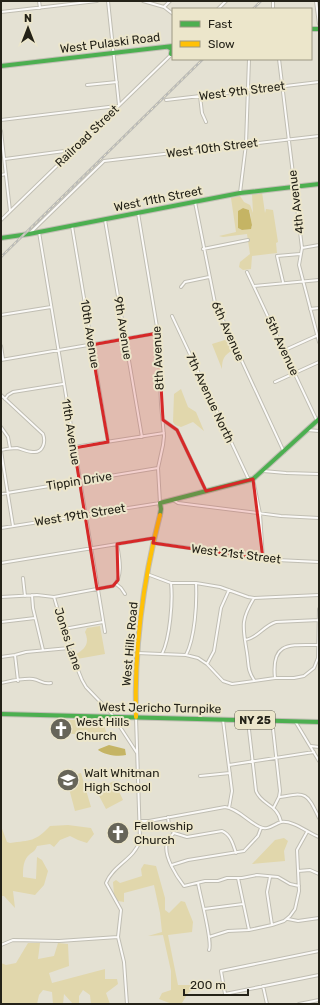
<svg xmlns="http://www.w3.org/2000/svg" width="320" height="1005" font-family="Rubik,sans-serif">
<rect width="100%" height="100%" fill="#e4e1d3"/>
<path fill="#e1d7ac" fill-rule="evenodd" d="M262 192 265 213 266 209 273 210 278 242 276 243 277 253 252 256 251 269 243 270 239 267 240 262 250 254 247 234 223 237 219 236 236 232 231 198 240 196 244 202 250 205 253 213 252 194ZM243 208 249 210 250 212 252 227C248 229 242 231 238 228 239 221 238 216 240 210Z
M228 339 233 350C224 355 222 359 222 369L212 344Z
M181 389 188 407 196 412 204 431 193 422 181 427 175 425 173 422 174 394Z
M100 626 105 654 77 659 75 655C85 649 90 644 85 632L87 628Z
M57 720H102L107 734H58Z
M81 773 91 807 75 811 66 777Z
M114 781 123 800 106 809 96 790Z
M68 825 91 828 94 834 87 843 78 840 70 836 60 840 54 847 50 844 37 846C35 851 34 851 30 854 23 860 23 868 23 877L36 879 37 857 42 860 48 871 44 885 35 895 13 891 15 908 4 896H1V826L7 842 10 843C31 840 35 842 50 826Z
M284 838 288 841 284 851 285 861 252 864 275 840Z
M144 864 156 866 165 898V910L169 913 181 901 185 902 193 922 192 932 168 935 178 985H199L188 993 182 1003 183 1004H172L159 999 162 993 171 990V971L163 935 148 936 162 932 160 913 154 885 124 893V902L118 901 114 895 113 882 116 880 120 883 142 876 141 869Z
M28 943H40L38 959 54 956 58 943 68 944 69 966 49 973 52 983 105 969V979H117L118 984 106 993 110 1004H91L90 995 83 990 79 996V1004H73L64 994 63 1004H53L52 992 43 990 39 995 37 1004H1V963L6 965 16 963Z"/>
<path fill="#c5b464" d="M243 208 249 210 252 225 251 229 242 230 238 228V211Z
M109 745 125 749 126 755C118 757 105 755 98 750L99 749Z"/>
<g fill="none" stroke-linecap="round" stroke-linejoin="round">
<g stroke="#c0beb3" stroke-width="4">
<path id="street" d="M39 1 40 8
M108 1 119 105
M143 1 164 7 173 14
M273 1V9
M316 1 319 24
M164 7 170 1
M218 9 226 1
M1 12 97 1
M279 59 302 248 299 265 319 342
M87 85 117 82
M200 96 202 113 206 122
M166 100 319 82
M1 120 117 106
M1 131 10 211
M5 159 72 150
M1 175 6 174
M240 193 246 144 249 59
M195 202 215 303 284 452
M1 220 173 53
M105 220 142 437
M72 226 108 442
M39 232 105 632
M29 234 104 161 319 136
M302 248 319 245
M203 249 248 240
M247 272 317 421
M283 282 277 256 300 254
M254 286 319 280
M181 287 185 282 209 277
M310 309 319 308
M1 315 51 307
M172 316 249 480
M1 346 3 359
M285 350 316 336
M1 360 158 333
M275 382 319 362
M1 395 43 434C46 442 43 453 33 452 27 452 22 449 17 448 11 448 6 449 1 450
M5 399 8 395 13 392 63 384
M163 420 177 430 206 491
M1 427 8 437 10 448
M307 430 319 431
M74 447 164 433
M1 451 13 526
M263 471 286 473 319 474
M253 479 260 514 263 559
M1 494 158 468
M173 500 178 503 281 516 319 518
M1 528 160 503 158 468 163 445 164 436 161 404 158 333 138 213
M153 543 277 560 319 562
M1 563 154 538
M147 574 171 583H196L220 587 248 597 254 598 319 595
M23 578 25 596
M116 584 121 588 125 594
M32 595 33 608 43 650
M1 597 37 595 54 597 113 586C124 577 119 556 117 544
M54 597 69 648 82 680 86 687 111 713 137 753
M1 622 35 618
M64 629 103 622
M245 640C258 638 263 626 276 622L319 620
M137 653 186 655 198 658 207 664 223 681 232 684 275 678H294L304 676 314 668 318 658 319 609
M162 654C170 638 173 601 171 583
M15 655 18 681
M186 655C195 638 197 603 196 583
M1 657 15 655 26 652 69 648
M207 664 214 651 221 608 229 590
M275 678C271 641 290 645 319 645
M254 680C247 669 249 665 247 653 243 627 240 621 254 598
M1 683C11 681 23 678 33 679 40 680 44 685 51 683
M223 720 232 791 229 808
M272 720 280 791 279 797 274 807
M248 721 256 791C262 806 277 803 281 822
M295 721 319 761
M311 746 319 747
M229 765 314 752
M200 776 230 773
M280 797C307 792 307 793 319 818
M168 817 169 826 174 833
M140 821H149L225 807C239 809 248 822 260 827 268 831 274 824 281 822 293 820 308 833 319 837
M174 833C171 836 168 839 167 843 163 856 177 877 184 886L205 881H218L227 878H242L257 875 278 877 290 884 299 886
M174 833 187 837 222 831C231 835 233 844 236 853
M172 865 188 860 244 851 258 836 261 828
M298 871 310 870 319 874
M270 877 267 892 272 925
M238 878 249 930
M198 883C200 895 213 943 209 950
M204 909 243 904
M288 919 298 921 319 918
M209 937 228 931 249 930 272 925 284 921 290 916 295 909 299 891 297 850 307 832
M1 945 13 940 59 941 118 937
M319 951 221 971 225 994 319 975
M263 986 267 1004
M127 1004 124 962 118 937 121 910 106 883C113 865 135 859 140 840L136 717
M299 1004 319 1000"/>
</g>
<g stroke="#c0beb3" stroke-width="6">
<path id="fast" d="M311 29H319
M168 47 172 49 171 54
M1 66 173 46
M1 238 29 234 240 193 319 184
M160 515 161 509 160 503 253 479 319 419
M1 714 319 722"/>
</g>
<g stroke="#c0beb3" stroke-width="6">
<path id="slow" d="M136 717C134 649 143 581 160 515"/>
</g>
<use href="#street" stroke="#fbfaf8" stroke-width="2"/>
<use href="#fast" stroke="#4caf50" stroke-width="4"/>
<use href="#slow" stroke="#ffc107" stroke-width="4"/>
<g stroke="#babab6" stroke-width="2.5">
<path id="rail" d="M253 9 261 1
M1 257 203 59"/>
</g>
<use href="#rail" stroke="#ece6cb" stroke-width="1" stroke-dasharray="3" stroke-linecap="butt"/>
</g>
<path fill="#d62828" fill-opacity="0.2" stroke="#d62828" stroke-width="3" stroke-linejoin="round" d="M158 333 163 420 177 430 206 491 253 479 263 559 153 543 154 538 117 544 118 580 113 586 97 589 74 448 108 442 91 345Z"/>
<defs>
<g id="church-disc" transform="scale(1.15)"><circle r="9.5" fill="#676559" stroke="#ece6cb"/><path d="M-1.2-6h2.4v3.5h3.3v2.4h-3.3V6h-2.4V-.1h-3.3v-2.4h3.3Z" fill="#fff"/></g>
<g id="school-disc" transform="scale(1.15)"><circle r="9.5" fill="#676559" stroke="#ece6cb"/><path d="M0-5L7-2L0 1L-7-2ZM-4 1L0 2.5L4 1V4Q0 6-4 4Z" fill="#fff"/></g>
</defs>
<g fill-rule="evenodd">
<use href="#church-disc" x="61" y="729"/>
<use href="#school-disc" x="68" y="780"/>
<use href="#church-disc" x="118" y="833"/>
</g>
<g text-anchor="middle" stroke-width="4" stroke-linejoin="round" paint-order="stroke">
<rect fill="#ece6cb" stroke="#605d4e" stroke-width="1" x="235" y="711" width="40" height="18" rx="3"/>
<g font-size="11" font-weight="bold" fill="#242218">
<text x="255" y="724">NY 25</text>
</g>
<g font-size="12" fill="#242218" stroke="#ece6cb">
<text transform="translate(110 43) rotate(-7)" y="4">West Pulaski Road</text>
<text transform="translate(242 91) rotate(-7)" y="4">West 9th Street</text>
<text transform="translate(87 136) rotate(-44)" y="4">Railroad Street</text>
<text transform="translate(212 148) rotate(-7)" y="4">West 10th Street</text>
<text transform="translate(158 199) rotate(-11)" y="4">West 11th Street</text>
<text transform="translate(296 202) rotate(-97)" y="4">4th Avenue</text>
<text transform="translate(123 328) rotate(81)" y="4">9th Avenue</text>
<text transform="translate(228 331) rotate(66)" y="4">6th Avenue</text>
<text transform="translate(90 334) rotate(81)" y="4">10th Avenue</text>
<text transform="translate(282 346) rotate(65)" y="4">5th Avenue</text>
<text transform="translate(158 358) rotate(-93)" y="4">8th Avenue</text>
<text transform="translate(210 398) rotate(65)" y="4">7th Avenue North</text>
<text transform="translate(71 432) rotate(81)" y="4">11th Avenue</text>
<text transform="translate(79 481) rotate(-9)" y="4">Tippin Drive</text>
<text transform="translate(80 515) rotate(-9)" y="4">West 19th Street</text>
<text transform="translate(236 554) rotate(7)" y="4">West 21st Street</text>
<text transform="translate(68 639) rotate(72)" y="4">Jones Lane</text>
<text transform="translate(130 644) rotate(-85)" y="4">West Hills Road</text>
<text transform="translate(160 708) rotate(1)" y="4">West Jericho Turnpike</text>
</g>
<g font-size="12" fill="#242218" stroke="#ece6cb" text-anchor="start">
<text x="76" y="726">West Hills<tspan x="76" dy="14">Church</tspan></text>
<text x="84" y="777">Walt Whitman<tspan x="84" dy="14">High School</tspan></text>
<text x="134" y="830">Fellowship<tspan x="134" dy="14">Church</tspan></text>
</g>
</g>
<rect width="320" height="1005" fill="none" stroke="#242218" stroke-width="4"/>
<rect x="172" y="8" width="140" height="52" fill="#ece6cb" stroke="#9c9883"/>
<rect x="180" y="21" width="20" height="6" fill="#4caf50" stroke="#9c9883"/>
<text x="208" y="28" font-size="12" fill="#242218">Fast</text>
<rect x="180" y="41" width="20" height="6" fill="#ffc107" stroke="#9c9883"/>
<text x="208" y="48" font-size="12" fill="#242218">Slow</text>
<g transform="translate(28 28)" stroke="#ece6cb" stroke-width="3" paint-order="stroke">
<path d="M0-3L7 15L0 10L-7 15Z" fill="#242218"/>
<text y="-6" font-size="11" font-weight="bold" text-anchor="middle" fill="#242218">N</text>
</g>
<path d="M184 989v6h64v-6" fill="none" stroke="#242218" stroke-width="2"/>
<text x="190" y="989" font-size="12" fill="#242218" stroke="#ece6cb" stroke-width="3" paint-order="stroke">200 m</text>
</svg>
